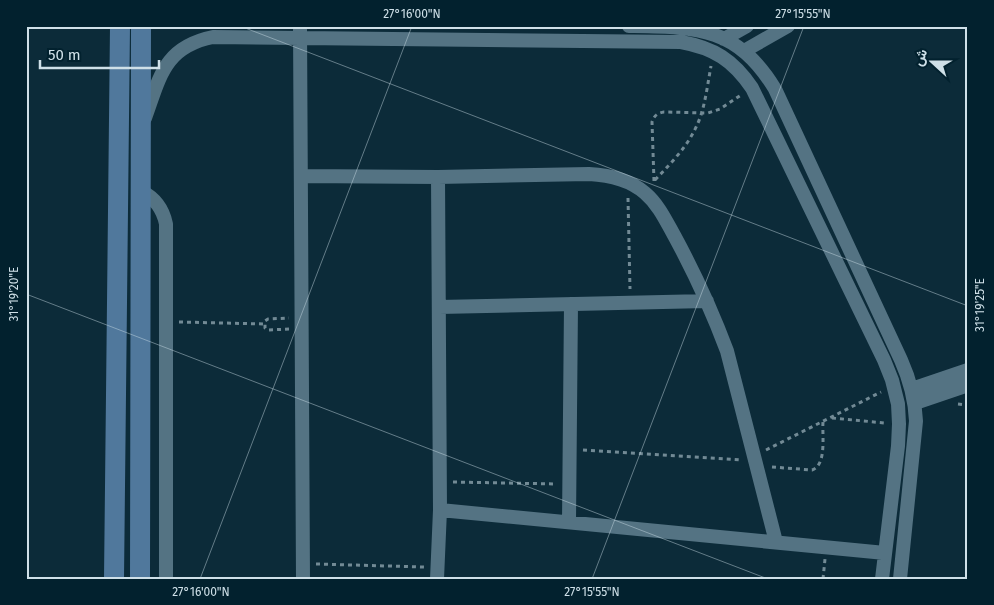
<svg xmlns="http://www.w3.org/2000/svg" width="994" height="605" font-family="'Fira Sans',Vazirmatn,sans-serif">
<rect width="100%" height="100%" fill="#0c2b39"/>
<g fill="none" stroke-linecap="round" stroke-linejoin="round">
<path stroke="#728a95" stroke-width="3" stroke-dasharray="4 4" stroke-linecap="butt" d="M655 180C674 160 692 142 701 115 706 99 708 82 711 66
M654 181 652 122C654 116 657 113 664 112L708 113 720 109 741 95
M628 198 630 289
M179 322 265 324
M289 329 268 330 265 328V321L268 319 289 318
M958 404 968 405
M832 418 885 423
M583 450 741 460
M766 450 881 392
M772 467 812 470C827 465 822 435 823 422
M453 482 557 484
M316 564 424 567
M823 579 825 559"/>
<path stroke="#547383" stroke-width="14" d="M300 26 303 579
M629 26C696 27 737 26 775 89L901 360C910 380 915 399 916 421L900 579
M724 39 747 26
M744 51 788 26
M145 118C160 77 164 47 213 37L681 42C714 48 733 60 752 88L884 360 892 380 898 404 899 424 898 446 882 579
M301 176 438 177 589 174C609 175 629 179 645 193 659 205 666 221 675 237 695 274 712 311 727 351L776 542
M141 191C155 198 163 209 166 224V579
M439 307 707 301
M912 389 968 370
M915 403 968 385
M440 510 885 553
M569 522 571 304
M437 579 440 510 438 177"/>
<path stroke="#50789c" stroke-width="20" d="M114 579 120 26
M140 579 141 26"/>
</g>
<path fill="none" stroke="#cfe0e8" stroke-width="1" stroke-opacity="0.45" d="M240 26 968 306M26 294 768 579M200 579 412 26M592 579 804 26"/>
<rect width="994" height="605" fill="none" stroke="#02212e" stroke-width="55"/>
<g transform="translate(932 62) rotate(291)" stroke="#02212e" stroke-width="4" paint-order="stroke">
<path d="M0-4L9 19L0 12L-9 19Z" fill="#cfe0e8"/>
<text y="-8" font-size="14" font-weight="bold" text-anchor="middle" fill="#cfe0e8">ش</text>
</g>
<path d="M40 60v8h119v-8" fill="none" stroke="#cfe0e8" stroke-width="2.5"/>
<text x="48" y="60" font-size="15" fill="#cfe0e8" stroke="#02212e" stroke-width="4" paint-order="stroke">50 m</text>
<rect x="28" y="28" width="938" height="550" fill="none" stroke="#cfe0e8" stroke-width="2"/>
<g font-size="12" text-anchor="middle" fill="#cfe0e8">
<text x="412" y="18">27°16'00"N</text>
<text x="803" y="18">27°15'55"N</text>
<text transform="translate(14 294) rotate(-90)" y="4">31°19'20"E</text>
<text transform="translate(980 305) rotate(-90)" y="4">31°19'25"E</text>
<text x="201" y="596">27°16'00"N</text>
<text x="592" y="596">27°15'55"N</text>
</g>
</svg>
